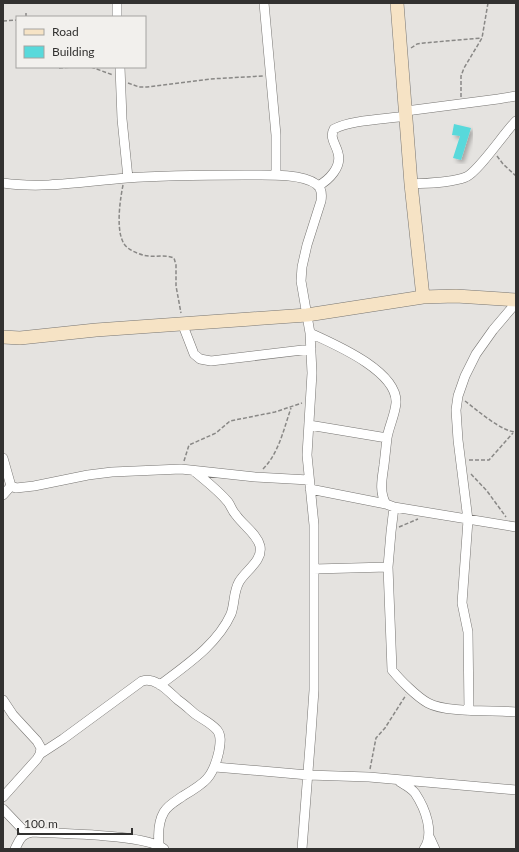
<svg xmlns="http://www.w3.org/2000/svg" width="519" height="852" font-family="Lato,sans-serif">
<defs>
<filter id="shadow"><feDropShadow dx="3" dy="3" stdDeviation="2" flood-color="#0004"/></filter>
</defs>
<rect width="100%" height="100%" fill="#e5e3e0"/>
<path fill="#58d9db" filter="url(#shadow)" d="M454 124 471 128 461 160 453 158 460 136 452 135Z"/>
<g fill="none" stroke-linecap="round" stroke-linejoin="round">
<g stroke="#777572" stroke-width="10">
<path id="street" d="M117 3V17
M264 3 276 135V175
M120 67 122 119 128 178
M406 111 498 99 516 96
M3 183C44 189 86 181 127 178 166 175 206 175 245 175 264 175 301 173 316 184 322 188 322 195 321 201L307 245 302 267 301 281 310 333 312 373 307 455 314 525V690L311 733 302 849
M411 184C429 183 450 183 466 177 478 172 504 133 516 121
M318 186C329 180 342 167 338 153 336 144 329 138 334 129 350 120 387 119 406 116
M182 323 194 354 200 359 211 361 311 349
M310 333C334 344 398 371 396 403 395 415 389 426 387 438 386 447 385 456 384 465 382 479 379 492 386 504L394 507 516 527
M309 425 387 438
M3 458 11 486 16 488 34 486 88 475 112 472 181 469 255 477 309 480
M310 489 386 504
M3 495 11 486
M394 507 391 532 388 567 392 670C400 680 417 697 428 703 446 713 494 710 516 712
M314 569 388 567
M160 685C186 665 217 645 231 614 235 603 233 593 239 582 246 570 263 561 260 546 257 534 243 525 236 515 232 511 231 506 228 502 218 490 206 481 194 471
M3 700 13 715 37 741 41 748 40 754 37 759 3 797
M469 711 468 632 462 603 468 520 458 440 456 410 458 396 465 376 476 354 493 330 516 303
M40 754 63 739 142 681C156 677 168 691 178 700 184 704 189 709 195 714 202 719 211 723 217 730 222 736 220 744 219 751 213 778 205 783 183 796 176 801 168 805 164 812 158 822 158 834 159 845
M215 767 308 775 369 777 516 790
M400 782C405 785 411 788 415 793 425 808 435 833 424 849
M3 809 26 833
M430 838 435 849
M15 849C20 839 21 834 33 832 61 834 145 834 164 849"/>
</g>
<g stroke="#777572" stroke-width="14">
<path id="secondary" d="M397 3 411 184 423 297
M3 337 20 338 96 330 307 315 423 297 456 296 516 300"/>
</g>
<path stroke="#898886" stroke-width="1.5" stroke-dasharray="4 2" stroke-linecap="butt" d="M26 17V11
M3 21 17 20
M411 48 417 44 424 43 481 38
M91 67 113 75
M59 68 71 67
M128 83 139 87H147L210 79 263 76
M461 97V76L464 68 482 38 488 3
M497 156 503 164 516 176
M123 185C120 200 116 228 123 242 126 249 136 253 143 255 153 258 165 254 174 258L176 265V286L181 313
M465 401C477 410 502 432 516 432
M469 460H489L513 433
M184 461 189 445 216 433 230 421 275 412 302 403
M263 469C279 453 284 428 291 408
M471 474 487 491 506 517
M399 527 418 519
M370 769 376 738 385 728 406 695"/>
<use href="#street" stroke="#fff" stroke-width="9"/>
<use href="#secondary" stroke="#f6e3c5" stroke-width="13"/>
</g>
<rect width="519" height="852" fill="none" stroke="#323130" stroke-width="8"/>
<rect x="16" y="16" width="130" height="52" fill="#f2f0ed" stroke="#a5a4a1"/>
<rect x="24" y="29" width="20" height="6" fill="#f6e3c5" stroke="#a5a4a1"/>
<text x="52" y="36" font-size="12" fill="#323130">Road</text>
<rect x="24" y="46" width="20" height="12" fill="#58d9db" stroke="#a5a4a1"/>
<text x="52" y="56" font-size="12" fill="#323130">Building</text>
<path d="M18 828v6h114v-6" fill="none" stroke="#323130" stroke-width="2"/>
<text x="24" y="828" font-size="12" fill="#323130" stroke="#f2f0ed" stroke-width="3" paint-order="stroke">100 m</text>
</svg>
